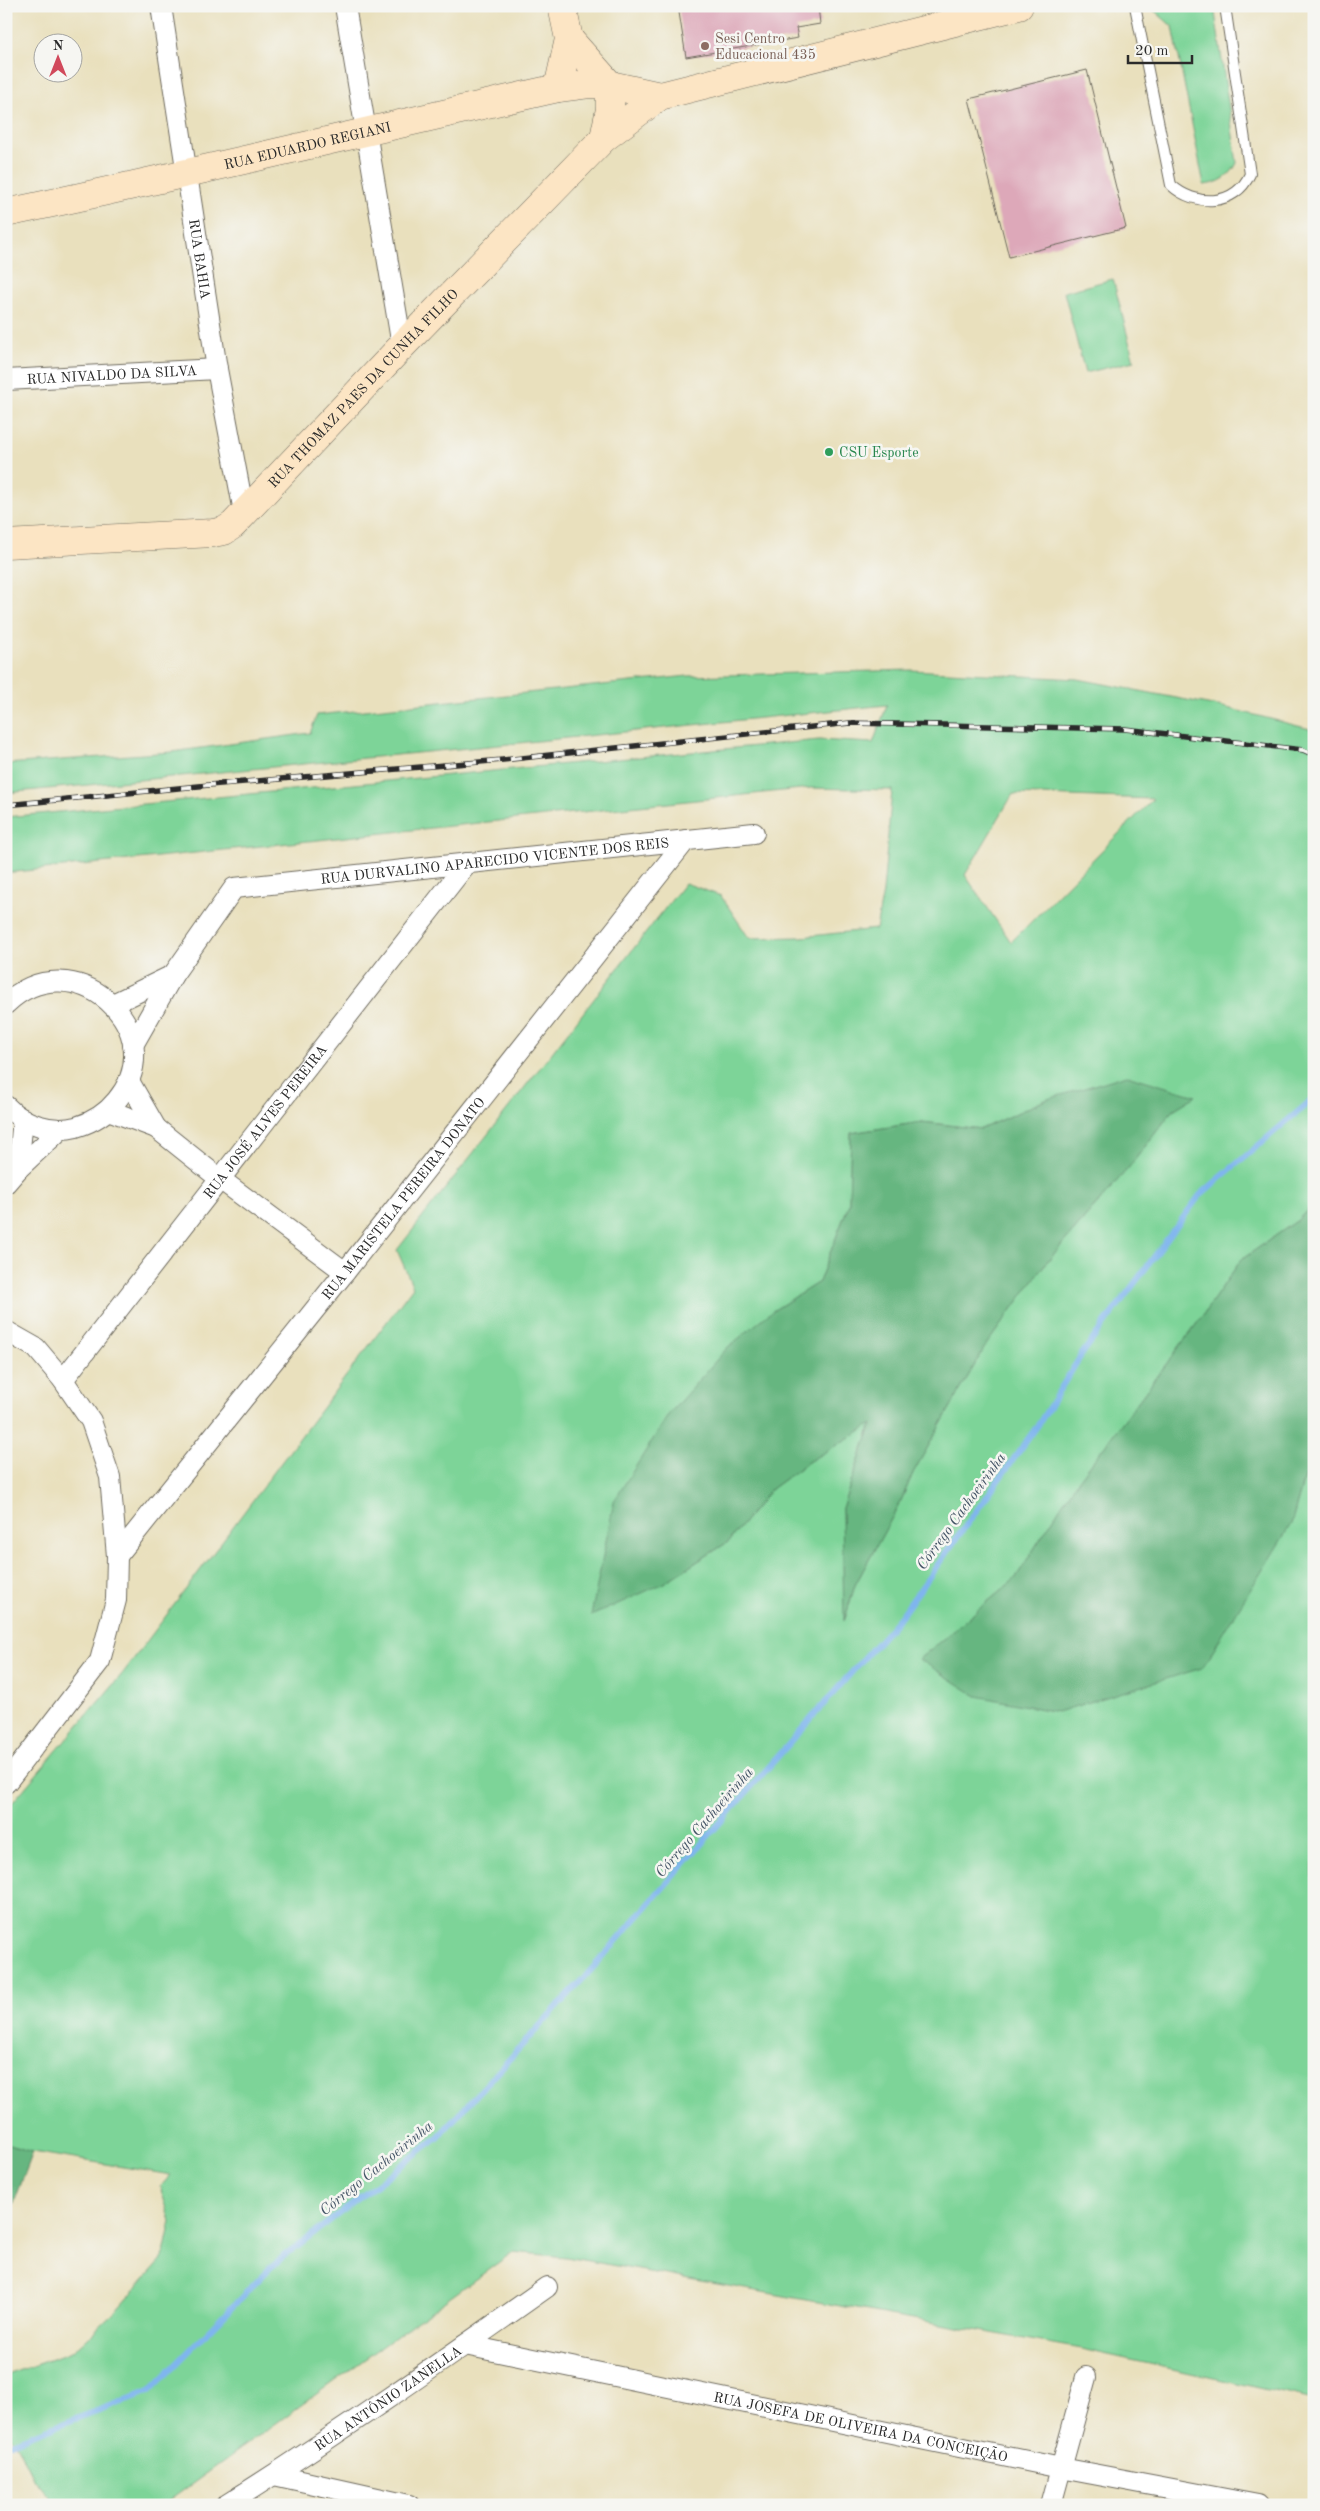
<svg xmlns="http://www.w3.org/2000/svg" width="1320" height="2511" font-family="'Old Standard TT',serif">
<rect width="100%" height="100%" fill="#f6f6f2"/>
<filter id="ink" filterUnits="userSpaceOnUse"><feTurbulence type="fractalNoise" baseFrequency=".02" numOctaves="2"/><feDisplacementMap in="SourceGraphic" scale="10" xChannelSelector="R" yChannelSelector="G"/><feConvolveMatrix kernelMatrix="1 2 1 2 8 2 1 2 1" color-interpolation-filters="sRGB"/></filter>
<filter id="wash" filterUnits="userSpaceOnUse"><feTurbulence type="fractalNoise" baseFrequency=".0096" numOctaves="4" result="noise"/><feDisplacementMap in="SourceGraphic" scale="20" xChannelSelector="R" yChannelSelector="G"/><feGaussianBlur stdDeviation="1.12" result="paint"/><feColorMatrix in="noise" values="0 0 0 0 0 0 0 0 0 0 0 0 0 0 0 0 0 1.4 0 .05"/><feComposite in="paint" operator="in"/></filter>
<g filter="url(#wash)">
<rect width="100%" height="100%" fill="#e9e0bd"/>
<path fill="#7dd498" stroke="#548062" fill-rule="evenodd" d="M1149 6H1214L1237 163C1230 177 1220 183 1204 185L1173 27Z
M1113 279 1134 361 1085 373 1064 292Z
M911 670 1078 679 1223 707 1314 730V1203L1298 1220 1241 1260 1198 1322 1072 1489 1015 1579 919 1659 1291 1524 1314 1443V2400L1081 2349 566 2257 513 2252 163 2505H56L34 2480 15 2442 6 2432V2375L72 2352 114 2313 163 2258 171 2221 160 2187 171 2175 33 2152 6 2144V1810L123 1673 413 1287 397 1250 685 883 721 896 749 938 801 937 876 929 883 892 892 790 810 788 6 873V817L819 740 873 743 887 705 499 745 6 793V764L172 752 310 733 317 715 688 676ZM1013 794 1153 799 1011 942 965 875ZM1195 1096 1173 1110 1130 1166 1045 1264 986 1345 913 1473 900 1503 855 1585 845 1619 842 1508 872 1423 808 1462 771 1489 728 1542 662 1584 771 1312 819 1282 849 1204 851 1133 922 1122 981 1129 1048 1099Z"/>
<path fill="#66b680" stroke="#487056" d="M1127 1075 1196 1096 1173 1110 1130 1166 1045 1264 986 1345 913 1473 900 1503 855 1585 844 1621 842 1508 872 1424 808 1462 771 1489 728 1542 662 1584 591 1616 614 1501 669 1414 728 1347 771 1312 819 1282 849 1204 851 1133 922 1122 981 1129 1048 1099Z
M1314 1203V1443L1291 1524 1202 1668 1057 1712 977 1696 919 1659 1015 1579 1072 1489 1198 1322 1241 1260 1298 1220Z
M6 2144 33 2152 6 2224Z"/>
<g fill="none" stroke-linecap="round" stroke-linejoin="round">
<path stroke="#7fb5ee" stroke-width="6" d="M6 2445 150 2391 274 2264 438 2137 591 1970 901 1616 1038 1425 1082 1354 1200 1195 1314 1098"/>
</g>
<g id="blocks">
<path fill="#dda8b9" d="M678 6H818L820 24 796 28 798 38 686 57Z
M1087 70 1126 228 1009 257 969 99Z"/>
</g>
</g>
<g filter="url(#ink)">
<use href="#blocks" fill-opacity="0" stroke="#6e6a5e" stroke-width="1"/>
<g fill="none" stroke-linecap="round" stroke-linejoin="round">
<g stroke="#6e6a5e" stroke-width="12">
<path id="lane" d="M1135 6 1171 185C1195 207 1235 207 1250 174L1225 6"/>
</g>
<g stroke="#6e6a5e" stroke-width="22">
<g id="street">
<path id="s1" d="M161 6 217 369 244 512"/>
<path d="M345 6 402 346"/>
<path id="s2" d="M6 380 217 369"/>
<path d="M6 1004C72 939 175 1029 117 1100 106 1114 93 1122 76 1127 52 1133 23 1124 6 1106"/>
<path d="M113 1004 173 975"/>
<path id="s3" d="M133 1045 173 975 234 888 754 833"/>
<path d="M129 1081 156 1128"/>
<path d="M108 1110 156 1128 220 1179 345 1272"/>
<path d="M18 1169 23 1119"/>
<path d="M6 1183 18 1169 61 1129"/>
<path d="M6 1331 36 1348 63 1380 91 1421 110 1477 117 1556 116 1600 100 1661 6 1783"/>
<path id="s4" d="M63 1380 467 863"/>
<path id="s5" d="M117 1556 345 1272 686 840"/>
<path id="s6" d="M465 2345 1061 2468 1258 2505"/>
<path d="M274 2475 409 2505"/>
<path id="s7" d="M226 2505C336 2436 441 2362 547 2287"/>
<path d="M1051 2505 1086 2377"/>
</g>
</g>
<g stroke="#6e6a5e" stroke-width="29">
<g id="secondary">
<path d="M569 39 610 85V109L604 138"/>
<path d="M558 88 569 39 562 6"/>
<path id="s8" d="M6 213C191 174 374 129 558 88L589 84 610 85 660 96"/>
<path id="s9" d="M6 544 213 533 224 531 233 525 402 346 604 138 660 96 1019 6"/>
</g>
</g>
<use href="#lane" stroke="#fff" stroke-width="10"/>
<use href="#street" stroke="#fff" stroke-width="20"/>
<use href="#secondary" stroke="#fce5c4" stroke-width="28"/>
<g stroke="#2b2b2b" stroke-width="5.5">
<path id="rail" d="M6 805 209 785 503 760 850 723 1125 729 1303 750 1314 755"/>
</g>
<use href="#rail" stroke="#f6f6f2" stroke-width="4" stroke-dasharray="11" stroke-linecap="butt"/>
</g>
</g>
<circle fill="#8d6e63" stroke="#f6f6f2" stroke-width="2" cx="705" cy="46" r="5"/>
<circle fill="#2e9e5b" stroke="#f6f6f2" stroke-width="2" cx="829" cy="452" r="5"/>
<g text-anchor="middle" stroke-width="5" stroke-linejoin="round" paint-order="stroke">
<g font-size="14" fill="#785e54" stroke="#f6f6f2" text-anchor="start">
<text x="715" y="43">Sesi Centro<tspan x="715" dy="16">Educacional 435</tspan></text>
</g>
<g font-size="14" fill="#2b2b2b" stroke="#f6f6f2">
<text dy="5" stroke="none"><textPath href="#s8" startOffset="309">RUA EDUARDO REGIANI</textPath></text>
<text dy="5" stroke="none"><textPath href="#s1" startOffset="256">RUA BAHIA</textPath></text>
<text dy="5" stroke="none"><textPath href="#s2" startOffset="106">RUA NIVALDO DA SILVA</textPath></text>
<text dy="5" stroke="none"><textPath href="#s9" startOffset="418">RUA THOMAZ PAES DA CUNHA FILHO</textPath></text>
<text dy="5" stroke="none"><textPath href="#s3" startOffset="449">RUA DURVALINO APARECIDO VICENTE DOS REIS</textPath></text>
<text dy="5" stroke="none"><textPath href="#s4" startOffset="328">RUA JOSÉ ALVES PEREIRA</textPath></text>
<text dy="5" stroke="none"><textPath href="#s5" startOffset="458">RUA MARISTELA PEREIRA DONATO</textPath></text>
<text dy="5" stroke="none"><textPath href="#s7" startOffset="194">RUA ANTÔNIO ZANELLA</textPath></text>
<text dy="5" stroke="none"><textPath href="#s6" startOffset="404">RUA JOSEFA DE OLIVEIRA DA CONCEIÇÃO</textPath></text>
</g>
<g font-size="14" fill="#27864d" stroke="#f6f6f2" text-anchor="start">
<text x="839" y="457">CSU Esporte</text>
</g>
<g font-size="15" font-style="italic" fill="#445466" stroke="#f6f6f2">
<text transform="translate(961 1511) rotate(-54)" y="5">Córrego Cachoeirinha</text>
<text transform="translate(704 1822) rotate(-49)" y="5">Córrego Cachoeirinha</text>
<text transform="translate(376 2168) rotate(-39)" y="5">Córrego Cachoeirinha</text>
</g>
</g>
<rect width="1320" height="2511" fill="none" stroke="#f6f6f2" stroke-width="25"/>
<g transform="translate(58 58)"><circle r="24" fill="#f6f6f2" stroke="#a5a5a2"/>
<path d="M0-4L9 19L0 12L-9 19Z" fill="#d1495b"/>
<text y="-8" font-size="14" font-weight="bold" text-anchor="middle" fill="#2b2b2b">N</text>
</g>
<path d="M1128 55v8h64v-8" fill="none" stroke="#2b2b2b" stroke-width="2.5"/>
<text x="1135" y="55" font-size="15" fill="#2b2b2b" stroke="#f6f6f2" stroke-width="4" paint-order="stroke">20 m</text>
</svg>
